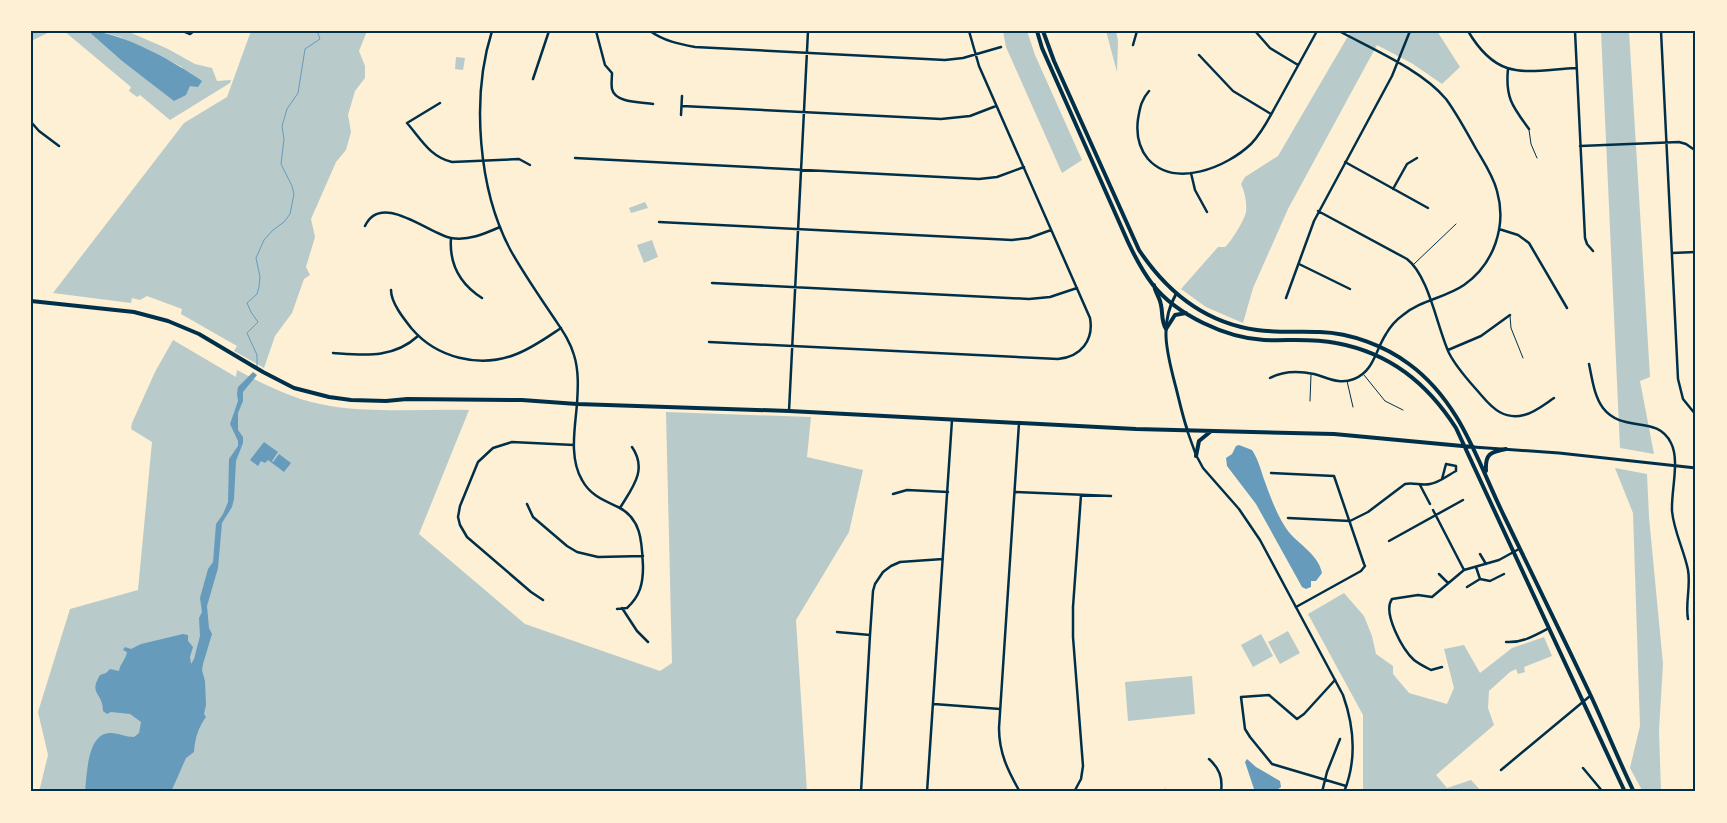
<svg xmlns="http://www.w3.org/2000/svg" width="1727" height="823" font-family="'Exo 2',sans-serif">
<rect width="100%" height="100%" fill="#fdf0d5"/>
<path fill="#b9caca" d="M33 31H52L31 41V32Z
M64 31H88L122 61 174 100 182 67 120 37 99 31H127L168 49 195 64 212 68 217 81 231 80 230 83 170 120 140 95 137 97 129 91 131 87Z
M251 31H367L359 51 365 66V78L355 91 348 115 351 132 346 150 336 162 311 219 315 237 306 267 310 275 304 279 292 313 275 336 264 368 234 351 237 346 181 314 182 309 147 296 140 300 132 298 131 303 53 293 184 123 227 97Z
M1003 31H1027L1035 55 1082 160 1062 173 1006 47Z
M1106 31H1116L1118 41 1117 72Z
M1351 31H1437L1460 67 1442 84 1413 64 1377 45 1288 209 1253 288 1243 323 1206 307 1181 289 1218 247H1225C1231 242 1244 221 1246 212 1247 203 1245 192 1241 184L1245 177 1278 156Z
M1601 31H1629L1650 377 1640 381 1654 454 1620 448Z
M456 57 465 58 463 70 455 69Z
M645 202 648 208 631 213 629 208Z
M652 240 658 257 644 263 637 245Z
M173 340 236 377 237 370C266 386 297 401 330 406 375 413 424 409 469 410L419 534 525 624 660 671 672 663 666 412 811 417 807 457 863 470 849 532 796 620 807 792H39L48 755 38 712 70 609 138 590 152 442 131 429 132 423 155 372Z
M1615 468 1647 474 1649 517 1663 664 1659 730 1661 792H1643L1630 768 1640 726 1633 513Z
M1344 593 1364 616 1372 636 1376 654 1393 666V674L1409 693 1447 704 1454 688 1444 649 1464 645 1480 673 1512 648 1544 637 1552 656 1524 667 1525 672 1518 674 1516 669 1510 672 1489 691 1488 708 1494 725 1436 775 1447 788 1471 780 1482 792H1363V715L1308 614Z
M1288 631 1300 653 1280 664 1268 642Z
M1261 634 1273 656 1253 667 1241 645Z
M1192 676 1195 714 1128 721 1125 682Z"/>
<path fill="#669bbc" d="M88 31C120 31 175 62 202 81L198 87 190 86 186 95 174 101 122 61Z
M253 372 257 375 243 392V401L238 413V430L243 437V443L236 461 234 499 232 507 222 523 218 568 207 606 209 628 212 634 203 664 202 670 205 681 206 705 204 714 206 717C198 728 195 738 194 752L186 758 171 792H85C87 775 87 732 111 733 118 733 126 737 134 737L139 733 141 722 130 714 111 712 107 714 103 711C103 692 88 695 100 675L106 673 110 669 119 671C120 664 126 659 127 652L123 650 125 647 131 649 141 644 183 634 188 635V641L193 647 190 657 191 664 194 659 200 636 199 618 202 612 200 598 208 569 213 562 216 524 223 514 228 502 229 459 238 446V441L230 424 238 401 237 394 238 387Z
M264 442 278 452 272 461 273 462 279 454 291 463 284 472 268 460 265 463 261 461 258 466 250 460Z
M1239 445 1252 450C1259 461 1261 471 1265 482 1270 496 1276 512 1284 525 1293 542 1318 552 1322 573L1316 581H1311V587L1306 589 1302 587 1256 504 1227 466 1226 458 1232 454 1236 446Z
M1247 759 1256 767 1280 781 1281 787 1274 792H1255L1245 762Z"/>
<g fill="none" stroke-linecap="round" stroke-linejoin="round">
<path stroke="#669bbc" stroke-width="1" d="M257 366V355L247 333 258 322 251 312 247 303 257 294 259 287 260 277 256 258 264 240 273 230 284 222 290 214 294 194 292 186 281 164 284 139 282 126 287 109 298 93 305 49 320 39 317 31"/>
<path stroke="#003049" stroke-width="1" d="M1529 130 1531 144 1537 158
M1413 265 1456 224
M1510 316 1511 328 1523 358
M1364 375 1385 401 1403 410
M1347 381 1353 407
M1310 401 1311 375"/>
<path stroke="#003049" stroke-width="2.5" d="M183 31 190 34 194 31
M562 31H591
M596 31 605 65 612 73C612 78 611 84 612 89 615 103 641 102 653 104
M650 31C664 41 679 44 695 47L945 60 963 58 1001 47
M1255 31 1270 48 1298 65
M1468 31C1498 82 1525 71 1576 68
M1575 31 1585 238 1587 244 1593 251
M1661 31 1678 379 1683 399 1696 415
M1133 45 1137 31
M1199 55 1233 91 1271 114
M1508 69C1505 98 1513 107 1529 129
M533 79 549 31
M1149 91C1141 100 1140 108 1138 119 1136 134 1138 147 1148 159 1175 189 1227 167 1251 144 1263 132 1270 116 1278 102 1291 78 1304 55 1317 31
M440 103 407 123C421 139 430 157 452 162L519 159 530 165
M682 106 941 119 970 116 996 106
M681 115 682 96
M31 122 39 131 59 146
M1580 146 1679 142 1686 144 1696 151
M575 158 979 179 997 177 1024 167
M1345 162 1428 208
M1191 173 1195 190 1207 212
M1393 189 1407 164 1417 158
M1318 211 1407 259C1429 276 1437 327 1449 353 1457 369 1470 382 1482 396 1493 409 1505 420 1524 415 1534 413 1545 404 1554 398
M659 222 1012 240 1029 238 1051 230
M365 226C381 191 429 234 451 238 468 241 484 234 500 227
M1499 229 1518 235 1529 243 1567 308
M451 238C449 265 460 284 482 298
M1672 253 1696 252
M1299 264 1350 289
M712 283 1029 299 1050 297 1077 288
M391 290C391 303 404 319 412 329 437 358 479 368 514 355 531 349 546 338 561 328
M1286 298 1314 221 1392 76 1410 31
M709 342 1058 359C1081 357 1094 340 1090 318L979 66 969 31
M1448 350 1481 336 1510 315
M333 353C364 355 393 359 418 336
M1589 364C1592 378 1594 396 1603 408 1623 434 1657 414 1671 443 1680 460 1671 491 1672 511 1674 532 1684 550 1688 570 1691 587 1685 603 1688 619
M1270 378C1283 371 1300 371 1314 374 1329 378 1339 385 1354 379 1374 371 1375 351 1386 334 1390 327 1396 320 1403 315 1421 300 1445 298 1464 285 1494 264 1507 226 1497 191 1493 175 1483 161 1475 147 1466 131 1457 114 1446 99 1422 70 1372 49 1339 31
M577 404C575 428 569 458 582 480 590 495 603 500 618 507 642 518 642 544 643 567 643 584 640 596 627 608L617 609
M789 411 808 31
M1019 423 999 728C999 753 1008 771 1020 792
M1271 473 1334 476 1364 564 1365 566 1361 571 1296 607
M1420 485 1430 504
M1015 492 1111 496
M893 494 907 490 948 492
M527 504 533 517 567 546 577 552 598 557 643 556
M620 508C632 488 648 470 632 447
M1433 510 1464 570
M1288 518 1350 521 1368 512 1405 484C1414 482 1421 486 1430 484 1439 483 1448 475 1456 471V466L1446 464 1442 479
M1389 541 1463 500
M1480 554 1486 564
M1476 567 1480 579 1490 581 1504 574
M1439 574 1448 583
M1467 587 1480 579
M543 600 531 592 467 537 460 525 458 517 460 506 478 462 493 448 512 442 574 445
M622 608 637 631 648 642
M837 632 870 635
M1506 642C1522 643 1534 636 1549 628
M1442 667 1431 670C1425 667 1419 664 1414 660 1403 650 1382 613 1392 599L1418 595 1432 597 1464 570 1499 560 1519 549
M1335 680 1304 714 1297 719 1269 695 1241 697 1245 729 1250 737 1272 764 1346 786
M934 704 1000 709
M1209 759C1219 768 1223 777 1221 792
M1583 768 1603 792
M1501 770 1590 696
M1165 790 1166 792
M861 792 870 635 873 591 875 584 883 572 891 566 900 562 943 559
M927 792 952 420
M1074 792 1081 779 1083 766 1073 637V607L1081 495
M1322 792 1327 772 1340 739"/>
<path stroke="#003049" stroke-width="2.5" d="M492 31C471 97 478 190 511 251 524 274 539 296 554 318 562 330 570 341 574 355 579 371 578 388 577 404
M1187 430 1196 455 1203 468 1239 509 1260 540 1343 695C1354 726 1357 760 1344 792"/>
<path stroke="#003049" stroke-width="3" d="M1176 294C1159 324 1167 353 1175 384 1179 399 1182 414 1187 429
M1473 447 1559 453 1696 468"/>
<path stroke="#003049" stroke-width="4" d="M1037 31 1042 48 1128 242C1135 257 1143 272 1153 285 1177 315 1226 338 1264 340 1288 341 1312 338 1336 343 1390 353 1427 383 1456 428L1625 792
M1043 31 1054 61 1139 250C1167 292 1206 323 1257 330 1278 333 1299 331 1320 332 1351 333 1385 346 1409 364 1461 402 1478 463 1505 518 1533 576 1562 635 1590 694 1605 726 1618 759 1634 792
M1154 285C1155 293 1160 297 1161 305 1163 314 1161 321 1166 329L1175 315 1186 313
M31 301 134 312 168 321 199 334 263 372 294 388 329 397 351 400 386 401 407 399 522 400 577 404 789 411 1136 429 1334 434 1473 447
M1196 456 1199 441 1210 432
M1486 471C1485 454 1490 452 1506 449"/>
</g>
<rect width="1727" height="823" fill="none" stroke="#fdf0d5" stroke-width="65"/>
<rect x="32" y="32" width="1662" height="758" fill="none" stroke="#003049" stroke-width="2"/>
</svg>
